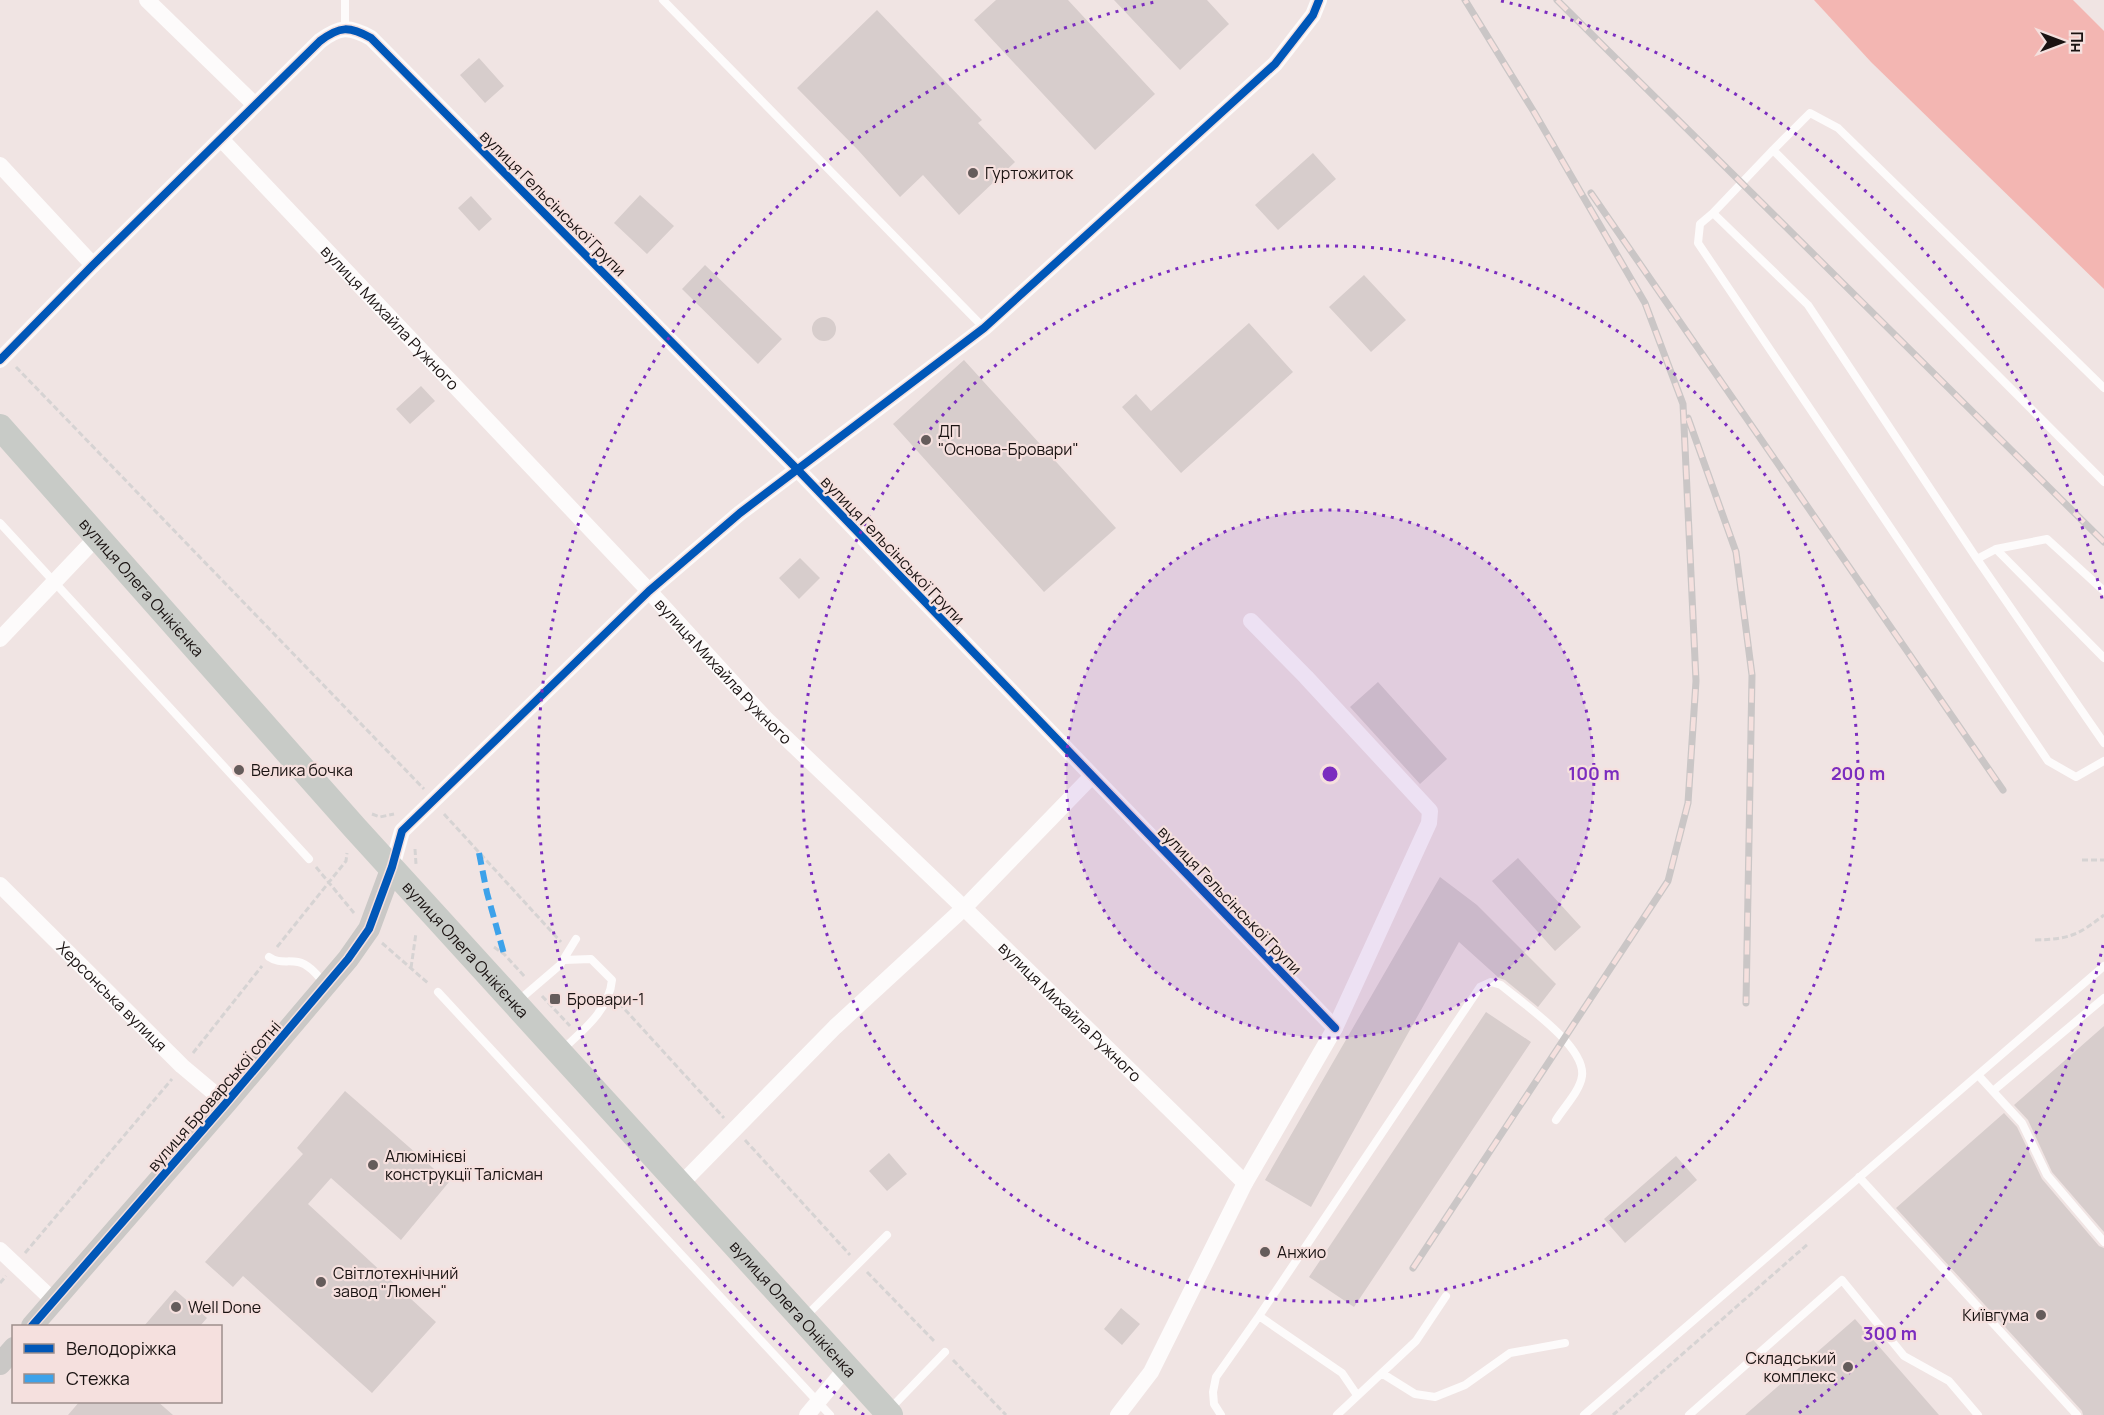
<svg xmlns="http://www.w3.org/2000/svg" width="2104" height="1415" font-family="Manrope,sans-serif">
<rect width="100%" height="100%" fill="#f0e4e3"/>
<path fill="#f3b6b2" d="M1814 0H2073L2104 31V289L1871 62Z"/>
<path fill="#d7cdcc" d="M996 0H1068L1155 94 1095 150 974 20Z
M1114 0H1207L1229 24 1180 70Z
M877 10 982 120 978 123 1015 162 959 215 923 175 900 197 858 150 797 88Z
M479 58 504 86 485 103 460 75Z
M1313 153 1336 179 1278 230 1255 205Z
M640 195 674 226 647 254 614 223Z
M471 196 492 219 479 231 458 208Z
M705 265 782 339 758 364 682 289Z
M1364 275 1406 320 1371 352 1329 307Z
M812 329a12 12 0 1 1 24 0a12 12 0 1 1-24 0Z
M1249 323 1293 372 1181 473 1122 407 1136 394 1151 411Z
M964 360 1116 528 1044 592 893 424Z
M421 386 435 401 410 424 396 409Z
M800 558 820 578 799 599 779 578Z
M1378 682 1447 759 1420 784 1350 707Z
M1518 858 1581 927 1555 951 1492 881Z
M1440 877 1477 905 1556 984 1538 1007 1505 980 1499 978 1459 942 1311 1207 1265 1180Z
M1486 1012 1531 1042 1354 1307 1309 1277Z
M2104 1026V1232L2052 1172 2028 1120 2014 1105Z
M345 1091 449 1182 401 1240 331 1178 308 1204 436 1322 372 1393 243 1276 233 1287 205 1262 303 1154 297 1148Z
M2004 1113 2017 1127 2042 1179 2099 1246 2104 1248V1415H2083L2082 1411 1896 1208Z
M889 1153 907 1174 887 1191 869 1171Z
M1676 1156 1697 1180 1625 1243 1604 1219Z
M175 1290 207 1318 200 1326H144Z
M1121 1308 1140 1324 1122 1345 1104 1329Z
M1855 1319 1939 1415H1745Z
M80 1401H157L173 1415H68Z"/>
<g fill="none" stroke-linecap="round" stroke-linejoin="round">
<path stroke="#d6d3d3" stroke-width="3" stroke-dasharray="6 3" stroke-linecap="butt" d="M16 367 424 789
M372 814 380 817 394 814
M444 814 561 942
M415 849 416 864
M2082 860H2104
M316 867 354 913
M2035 940C2069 939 2077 936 2104 915
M382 943 429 984
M277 947 346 861 347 853
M494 947 504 954 525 977
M411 968 416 933
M542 996 570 1026
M619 1003 724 1118
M193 1053 262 966
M745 1140 850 1255
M25 1253 172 1079
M867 1272 936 1343
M0 1283 6 1276
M953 1360 1006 1415
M1613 1415 1809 1243"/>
<path stroke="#fdfbfb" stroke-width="8" d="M663 0 984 328
M345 28V0
M1773 150 1713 213 1808 305 1977 559 1996 549 2104 658
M1713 213 1700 224 1698 243 2048 761 2076 777 2104 761
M2104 388 1838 128 1810 113 1773 150 2104 482
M0 523 309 859
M1996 549 2047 539 2104 591
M1977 559 2104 743
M269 957C279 964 287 960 298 962 309 964 318 976 325 984
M438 992 830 1415
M518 1001 560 965 576 939
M561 1051C582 1031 609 1011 612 980L591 959 564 960
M1978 1075 2022 1123 2047 1175 2104 1242
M1993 1091 2104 998
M1859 1177 2077 1415
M1259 1316 1342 1373 1357 1395
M804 1318 887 1235
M1383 1374 1415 1394 1435 1397 1465 1385 1510 1353 1565 1343
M889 1410 945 1352
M1221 1415 1214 1404 1213 1392 1216 1377 1259 1316 1480 987 1491 982 1501 985C1522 1003 1586 1046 1582 1076 1580 1091 1564 1107 1556 1120
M1337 1415 1416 1341 1446 1296
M1584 1415 2104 966
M1689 1415 1842 1280 1904 1356 1949 1381 1978 1415"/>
<g stroke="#fdfbfb" stroke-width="16">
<path d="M147 0 255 105"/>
<path id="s1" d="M221 139 649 591 765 718 964 908 1245 1183"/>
<path d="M0 165 93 265"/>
<path d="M0 360 93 265 320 41C340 26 349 26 371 38L798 470 1335 1028"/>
<path d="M0 639 97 537"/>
<path d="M392 867 402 831 649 591 740 513 984 328 1275 64 1313 15 1319 0"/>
<path id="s2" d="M0 885 182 1066 226 1103"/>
<path d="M681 1184 835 1027 964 908 1092 776"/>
<path d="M0 1250 54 1301"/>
<path d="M807 1415 847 1367"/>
<path d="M1118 1415 1151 1372 1245 1183 1335 1028 1429 823 1430 811 1306 677 1251 621"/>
</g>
<path stroke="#cac8c6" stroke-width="22" d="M32 1326 226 1103 348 959 369 929 392 867
M0 1364 14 1348"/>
<path stroke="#c8cbc7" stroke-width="26" id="s3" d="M0 427 355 828 890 1415"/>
<g stroke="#cac6c6" stroke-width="7">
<path id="rail" d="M1557 0 2104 542
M1591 193 2003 790
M1688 418 1736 552 1752 675 1746 1003
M1413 1268 1668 881 1688 803 1696 681 1683 404 1645 303 1534 112 1465 0"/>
</g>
<use href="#rail" stroke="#f5e0de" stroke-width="4.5" stroke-dasharray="14" stroke-linecap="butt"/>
<path stroke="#3da2ea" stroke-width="6" stroke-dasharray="12 6" stroke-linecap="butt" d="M479 853 487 893 504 954"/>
<g stroke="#f5e0de" stroke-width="11">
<path id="cycleway" d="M0 360 93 265 320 41C340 26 349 26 371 38L798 470 1335 1028
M32 1326 226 1103 348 959 369 929 392 867 402 831 649 591 740 513 984 328 1275 64 1313 15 1319 0"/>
</g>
<use href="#cycleway" stroke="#0057b8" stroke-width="8"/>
</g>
<circle cx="1330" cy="774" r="264" fill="#7b2cbf" fill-opacity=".12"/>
<g fill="none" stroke="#7b2cbf" stroke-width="3" stroke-dasharray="3 6">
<circle cx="1330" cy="774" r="264"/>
<circle cx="1330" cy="774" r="528"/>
<path d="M2103 945A792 792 0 0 1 1796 1415M864 1415A792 792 0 0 1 1159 1M1501 1A792 792 0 0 1 2103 603"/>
</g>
<g fill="#655c5b" stroke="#f5e0de" stroke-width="2">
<circle cx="973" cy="173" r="6"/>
<circle cx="926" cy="440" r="6"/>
<circle cx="239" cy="770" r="6"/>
<rect x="549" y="993" width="12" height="12" rx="3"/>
<circle cx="373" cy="1165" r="6"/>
<circle cx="1265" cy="1252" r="6"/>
<circle cx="321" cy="1282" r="6"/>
<circle cx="176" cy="1307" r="6"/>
<circle cx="2041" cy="1315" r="6"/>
<circle cx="1848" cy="1367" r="6"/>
</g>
<g text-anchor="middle" stroke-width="4.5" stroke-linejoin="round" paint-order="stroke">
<g font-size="16" fill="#1a1312" stroke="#f5e0de" text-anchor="start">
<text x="985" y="179">Гуртожиток</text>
<text x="938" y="437">ДП<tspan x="938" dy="18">"Основа-Бровари"</tspan></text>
<text x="251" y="776">Велика бочка</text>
<text x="567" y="1005">Бровари-1</text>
<text x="385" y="1162">Алюмінієві<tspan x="385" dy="18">конструкції Талісман</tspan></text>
<text x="1277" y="1258">Анжио</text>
<text x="333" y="1279">Світлотехнічний<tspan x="333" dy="18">завод "Люмен"</tspan></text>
<text x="188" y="1313">Well Done</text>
<text x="2029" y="1321" text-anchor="end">Київгума</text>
<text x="1836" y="1364" text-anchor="end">Складський<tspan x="1836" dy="18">комплекс</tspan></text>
</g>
<g font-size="16" fill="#1a1312" stroke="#f5e0de">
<text transform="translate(553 203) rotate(45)" y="6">вулиця Гельсінської Групи</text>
<text dy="6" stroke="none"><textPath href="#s1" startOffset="246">вулиця Михайла Ружного</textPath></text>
<text transform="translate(893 550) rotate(46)" y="6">вулиця Гельсінської Групи</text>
<text dy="6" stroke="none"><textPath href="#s3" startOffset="214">вулиця Олега Онікієнка</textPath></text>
<text dy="6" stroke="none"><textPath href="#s1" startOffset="732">вулиця Михайла Ружного</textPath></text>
<text transform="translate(1230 900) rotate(46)" y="6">вулиця Гельсінської Групи</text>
<text dy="6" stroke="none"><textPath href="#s3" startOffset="700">вулиця Олега Онікієнка</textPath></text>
<text dy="6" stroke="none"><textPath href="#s2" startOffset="158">Херсонська вулиця</textPath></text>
<text dy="6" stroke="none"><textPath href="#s1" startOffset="1218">вулиця Михайла Ружного</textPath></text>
<text transform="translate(214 1096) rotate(-49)" y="6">вулиця Броварської сотні</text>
<text dy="6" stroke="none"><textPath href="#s3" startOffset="1186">вулиця Олега Онікієнка</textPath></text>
</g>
</g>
<circle cx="1330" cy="774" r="9" fill="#7b2cbf" stroke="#f5e0de" stroke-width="3"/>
<g font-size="18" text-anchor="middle" font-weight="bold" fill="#7b2cbf" stroke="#f5e0de" stroke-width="4.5" stroke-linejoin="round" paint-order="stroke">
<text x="1594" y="780">100 m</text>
<text x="1858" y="780">200 m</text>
<text x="1890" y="1340">300 m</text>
</g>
<rect x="12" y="1325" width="210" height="78" fill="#f5e0de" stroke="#9d8e8c" stroke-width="1.5"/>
<rect x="24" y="1344" width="30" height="9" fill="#0057b8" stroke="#9d8e8c" stroke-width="1.5"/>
<text x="66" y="1355" font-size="18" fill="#1a1312">Велодоріжка</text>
<rect x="24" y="1374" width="30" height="9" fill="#3da2ea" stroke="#9d8e8c" stroke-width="1.5"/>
<text x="66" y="1385" font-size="18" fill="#1a1312">Стежка</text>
<g transform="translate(2062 42) rotate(90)" stroke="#f5e0de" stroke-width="4.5" paint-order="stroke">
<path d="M0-4.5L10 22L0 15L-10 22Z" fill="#1a1312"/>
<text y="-9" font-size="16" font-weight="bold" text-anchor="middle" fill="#1a1312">Пн</text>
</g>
</svg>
